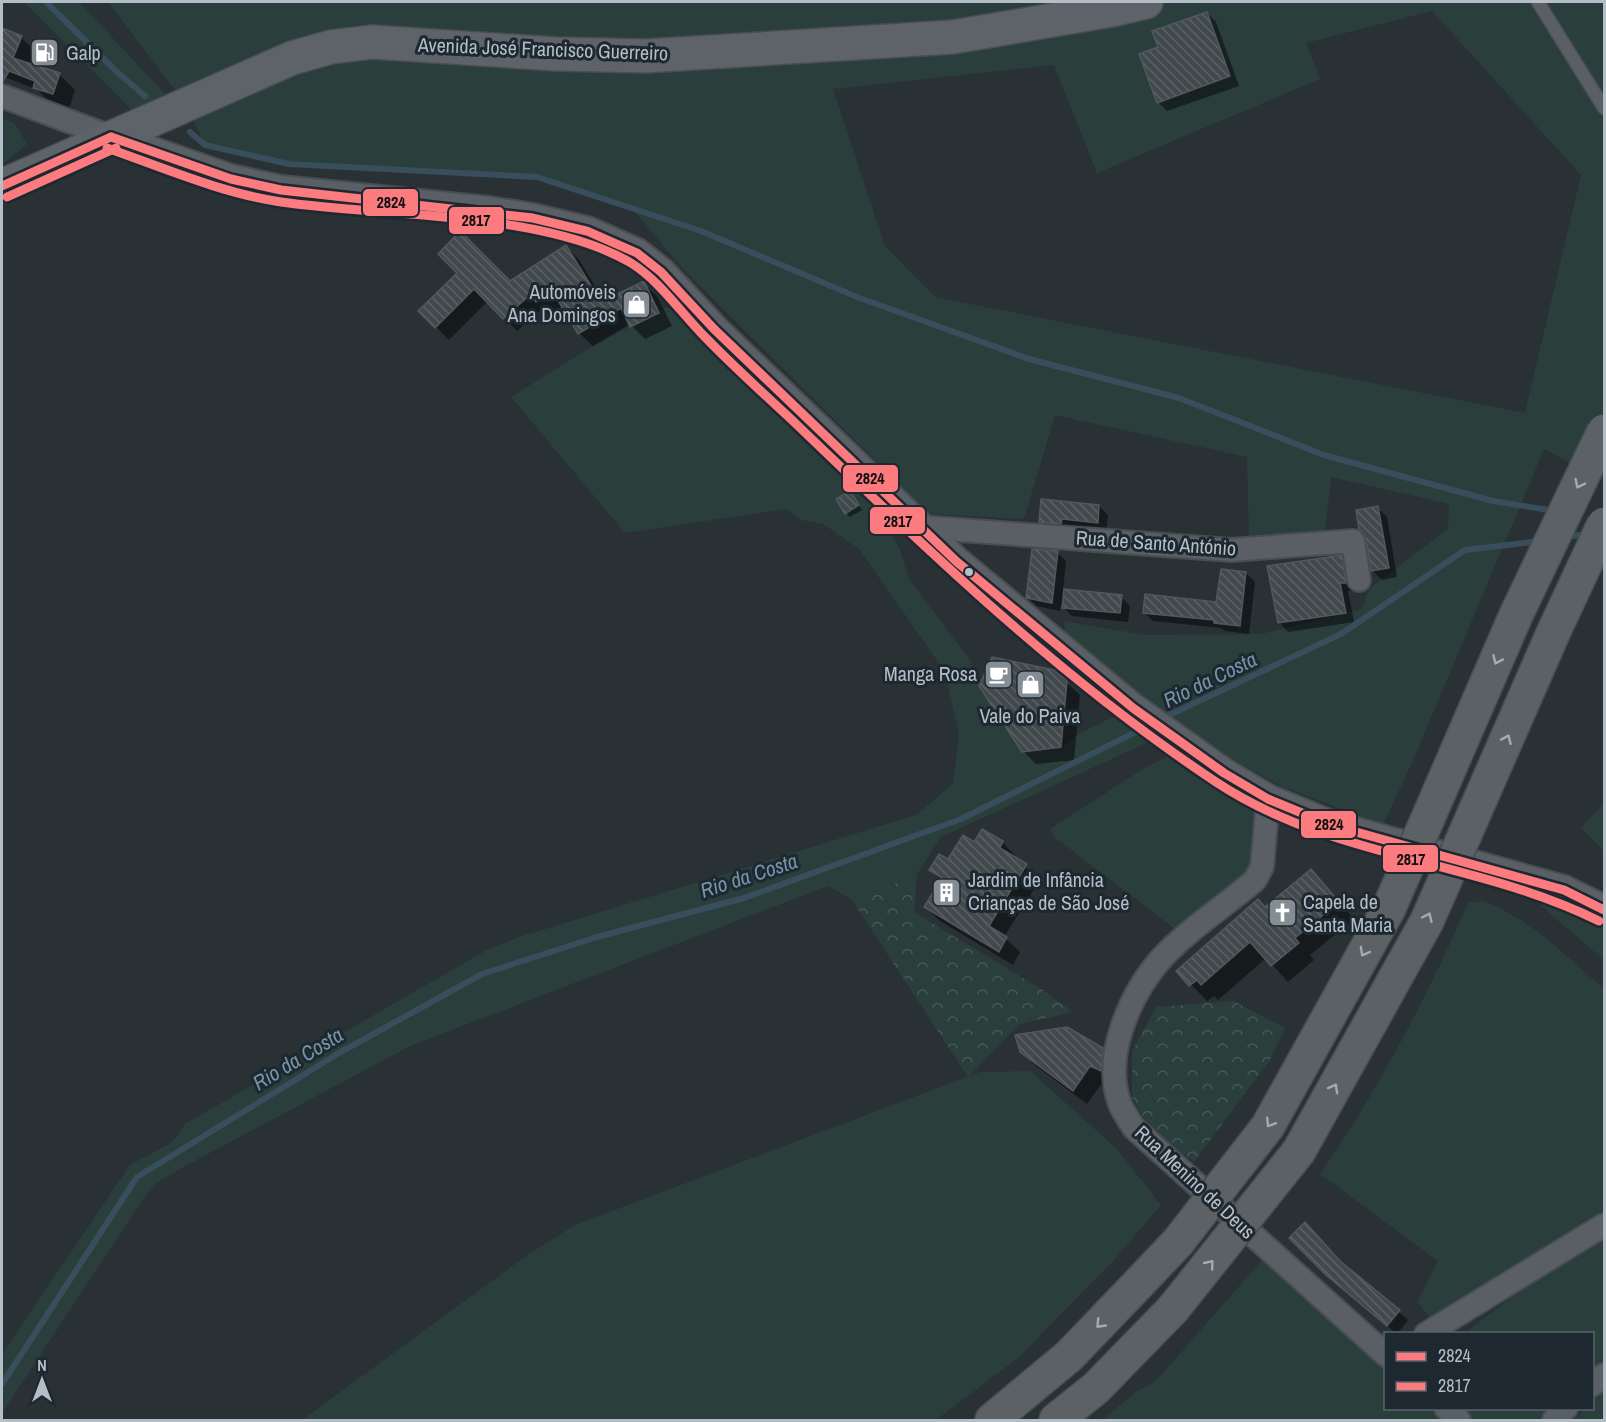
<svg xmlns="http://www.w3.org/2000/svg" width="1606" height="1422" viewBox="0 0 1606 1422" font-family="'Archivo Narrow',sans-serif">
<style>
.green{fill:#2a3e3c;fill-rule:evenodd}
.forest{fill:url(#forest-crowns)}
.shadow{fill:#0007}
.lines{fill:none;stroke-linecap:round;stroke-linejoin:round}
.stream{stroke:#384e5c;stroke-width:6}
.building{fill:url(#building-back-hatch);stroke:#51585d;stroke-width:1.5}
.service-casing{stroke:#474d50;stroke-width:15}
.minor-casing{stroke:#474d50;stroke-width:26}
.tertiary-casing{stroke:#474d50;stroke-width:32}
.secondary-casing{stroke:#474d50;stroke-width:36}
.trunk-casing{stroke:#464d51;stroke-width:36}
.service{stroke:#595f64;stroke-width:12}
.minor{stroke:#595f64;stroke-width:22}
.tertiary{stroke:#595f64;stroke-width:28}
.secondary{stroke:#5d6368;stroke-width:33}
.trunk{stroke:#5c6165;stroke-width:33}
.trunk-bridge-casing{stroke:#464d51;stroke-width:36;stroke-linecap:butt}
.trunk-bridge{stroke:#5c6165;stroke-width:33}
.bus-1-casing{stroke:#1d2830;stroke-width:14}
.bus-2-casing{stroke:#1d2830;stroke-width:14}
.bus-1{stroke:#fc7b7f;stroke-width:9}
.bus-2{stroke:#fc7b7f;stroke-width:9}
.oneway{stroke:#a2abb3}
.bus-dot{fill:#b3bec6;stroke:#1d2830;stroke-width:2}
.labels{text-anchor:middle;stroke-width:6;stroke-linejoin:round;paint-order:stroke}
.street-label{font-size:20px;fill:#b3bec6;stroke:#1d2830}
.poi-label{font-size:20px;fill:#b3bec6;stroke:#1d2830;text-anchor:start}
.water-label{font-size:21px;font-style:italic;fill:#7595a8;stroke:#1d2830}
.line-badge{stroke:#1d2830;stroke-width:2}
.pale-badge-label{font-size:16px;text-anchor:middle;font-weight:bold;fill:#111}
</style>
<defs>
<pattern id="forest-crowns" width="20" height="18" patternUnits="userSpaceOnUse" patternTransform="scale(1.5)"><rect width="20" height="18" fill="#2a3e3c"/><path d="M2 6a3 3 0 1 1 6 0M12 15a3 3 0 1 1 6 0" fill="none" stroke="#465857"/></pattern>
<pattern id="building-back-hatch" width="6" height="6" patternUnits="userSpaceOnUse" patternTransform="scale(1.5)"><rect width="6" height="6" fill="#42494d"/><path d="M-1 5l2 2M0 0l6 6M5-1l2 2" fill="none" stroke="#5b6165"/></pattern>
</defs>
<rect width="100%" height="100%" fill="#293135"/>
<g class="green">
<polygon points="24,2 79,2 165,94 132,110"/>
<path d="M108,2h1496v478l-60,-31 -132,314 -29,62 -100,-38 -95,-51 -122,-97 -2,-18 81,14 116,-1 101,-25 7,-20 79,-60 1,-25 -118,-27 -6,54 -76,11 -2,-85 -192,-42 -31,104 -95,-5 -247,-246 -50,-60 -95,-31 -248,-13 -84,-19 -20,-42zM1432,11l149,164 -56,238 -590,-116 -50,-51 -52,-157 221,-24 43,108 223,-94 -14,-36z"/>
<polygon points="2,118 14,123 27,144 2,165"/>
<polygon points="667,307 690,324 748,385 860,491 882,516 900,550 909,579 969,659 979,686 1022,752 1061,747 1082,732 1119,714 1153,740 941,837 917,874 852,900 828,886 410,1046 178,1170 157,1183 145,1196 2,1413 2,1354 130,1165 169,1144 178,1136 185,1124 485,951 519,937 916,815 953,784 959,735 945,672 859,549 823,524 801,520 786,509 625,533 511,397 588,349"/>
<polygon points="1169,756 1254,811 1256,845 1247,873 1184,929 1174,928 1053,836 1050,829 1143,769"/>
<polygon points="1604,803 1604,851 1581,828"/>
<polygon points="1544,898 1570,905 1604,926 1604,960 1541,906"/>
<path d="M1483,901c47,17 84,56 121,88v223l-19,16 -154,90 -14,-16 21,-41 -118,-87c59,-85 107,-177 148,-271z"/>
<polygon points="1030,1071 1116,1148 1161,1205 1115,1259 1018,1358 936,1420 302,1420 526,1256 575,1225 980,1072"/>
<polygon points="1604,1239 1604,1363 1593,1374 1592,1334 1464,1334 1514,1295"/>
<polygon points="1263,1259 1385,1368 1386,1408 1432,1409 1446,1420 1102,1420 1137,1391 1156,1381"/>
<polygon points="1604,1389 1604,1420 1574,1420 1584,1409 1592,1408 1593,1400"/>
<polygon points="1461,1409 1555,1409 1541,1420 1473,1420"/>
</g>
<g class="forest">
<polygon points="917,874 914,912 1041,989 1073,1012 1020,1024 968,1077 852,900"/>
<polygon points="1233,1001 1285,1028 1270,1060 1194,1162 1150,1129 1132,1097 1132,1051 1156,1007"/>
</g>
<g class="shadow">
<polygon points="1207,13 1216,22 1239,86 1167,111 1158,102 1160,48"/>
<polygon points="2,30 21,37 36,52 32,65 59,74 75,90 69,109 50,103 38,90 2,76"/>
<polygon points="566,246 579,260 605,302 643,283 657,296 672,326 645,339 630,324 593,346 579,333 563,306 550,314 543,308 517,331 488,301 449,340 420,311 459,273 510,283"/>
<polygon points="850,493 862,510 850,517 846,513"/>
<polygon points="1099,506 1108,515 1106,531 1050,531 1041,522"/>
<polygon points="1378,508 1387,517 1397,577 1382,580 1373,571"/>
<polygon points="1057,552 1066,561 1063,591 1121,597 1130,606 1128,622 1072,616 1061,605 1060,611 1037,606 1027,597"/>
<polygon points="1341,557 1350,566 1354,591 1348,591 1354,622 1288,632 1279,622"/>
<polygon points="1246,573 1255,582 1249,634 1225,631 1221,628 1153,621 1144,612 1218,603"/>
<polygon points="1066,682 1080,695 1074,760 1036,764 1023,751"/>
<polygon points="983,831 1002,842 1016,856 1015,859 1040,880 1004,937 1020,952 1013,965 940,921 926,907 941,881 931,870 975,844"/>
<polygon points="1311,871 1354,919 1310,955 1314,960 1288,982 1266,958 1218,1000 1214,996 1207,1001 1178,971 1265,908"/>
<polygon points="1102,1050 1116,1064 1087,1104 1036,1066 1021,1052"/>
<polygon points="1291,1238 1343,1264 1408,1320 1397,1334 1337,1284"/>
</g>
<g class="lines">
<g class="stream">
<polyline points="46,2 118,73 145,96"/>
<polyline points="190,132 205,145 289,164 537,177 701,231 857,297 1029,359 1179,398 1324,455 1493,501 1555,511"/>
<polyline points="1565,537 1587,534"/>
<polyline points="1163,718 1341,634 1465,550 1540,541"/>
<polyline points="2,1384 137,1177 339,1053 482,974 597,937 744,898 961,819 1146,727"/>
</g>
</g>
<g class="building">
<polygon points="1207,12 1230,76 1157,103 1139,54 1158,47 1152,31"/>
<polygon points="2,28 22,36 13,58 60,73 53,94 33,88 35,81 9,71 2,83"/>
<polygon points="460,231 510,281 566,245 601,302 644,281 659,313 630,327 621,308 578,334 553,292 536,302 531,294 503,319 474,289 435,328 418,311 457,273 438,254"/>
<polygon points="850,491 859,505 845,514 836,499"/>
<polygon points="1041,499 1099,505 1098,523 1062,519 1061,524 1039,522"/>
<polygon points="1378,506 1389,568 1371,571 1366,539 1359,529 1356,510"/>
<polygon points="1032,549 1058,551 1052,603 1026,598"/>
<polygon points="1342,555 1346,583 1340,583 1346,613 1278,623 1267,566"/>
<polygon points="1221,569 1246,572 1240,626 1214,623 1214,620 1143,613 1145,594 1216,602"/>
<polygon points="1064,589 1122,595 1120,613 1062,608"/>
<polygon points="992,657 1054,670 1067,681 1061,747 1022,752 979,686"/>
<polygon points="982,829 1003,841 1000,848 1027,864 989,926 1007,937 999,952 924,907 942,878 929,870 939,854 948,859 963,835 974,842"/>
<polygon points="1311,869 1339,902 1295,938 1299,943 1271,966 1250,942 1201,985 1197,980 1189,986 1176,971 1258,899 1265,907"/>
<polygon points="1067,1027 1103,1048 1101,1071 1090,1066 1073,1091 1020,1052 1015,1035"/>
<polygon points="1305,1222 1340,1261 1400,1310 1387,1326 1326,1275 1289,1238"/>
</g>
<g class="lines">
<defs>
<polyline id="service" points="1538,2 1604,108"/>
<g id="minor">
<polyline points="2,96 111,137"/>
<polyline points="920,527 1231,550 1353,541 1359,580"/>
<path d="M1268,799l-6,68 -7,13c-30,26 -68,50 -95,80 -30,35 -58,97 -40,144 3,8 9,16 14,24l252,227"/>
<polyline points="1426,1334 1604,1225"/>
<polyline points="1592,1385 1604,1375"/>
<polyline points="1446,1408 1459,1420"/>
<polyline points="1554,1420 1566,1408"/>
</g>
<polyline id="tertiary" points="111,137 231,179 281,190 489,211 533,218 587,231 637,253 661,272 714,329 957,562 1133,708 1224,773 1268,799 1331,825 1564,890 1604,910"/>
<polyline id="secondary" points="2,186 292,58 331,47 372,42 556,54 646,56 953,37 1112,10 1146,2"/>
<g id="trunk">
<polyline points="992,1420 1069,1356 1141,1281"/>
<polyline points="1056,1420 1096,1388 1173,1309"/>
</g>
</defs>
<use href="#service" class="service-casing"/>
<use href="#minor" class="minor-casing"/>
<use href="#tertiary" class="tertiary-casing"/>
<use href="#secondary" class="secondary-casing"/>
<use href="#trunk" class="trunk-casing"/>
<use href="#service" class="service"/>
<use href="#minor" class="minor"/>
<use href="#tertiary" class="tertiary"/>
<use href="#secondary" class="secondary"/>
<use href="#trunk" class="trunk"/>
<defs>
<g id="trunk-bridge">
<polyline points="1141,1281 1178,1242 1268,1126 1389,908 1516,615 1604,431"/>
<polyline points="1173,1309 1299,1151 1427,921 1554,631 1604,524"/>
</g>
</defs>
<use href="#trunk-bridge" class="trunk-bridge-casing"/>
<use href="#trunk-bridge" class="trunk-bridge"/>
<defs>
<g id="bus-1">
<polyline points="111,137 231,179 281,190 533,218 587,231 637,253 661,272 714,329 957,562 1133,708 1224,773 1268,799 1331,825 1564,890 1604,910"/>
<polyline points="2,186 111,137"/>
</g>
<g id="bus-2">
<path d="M107,148c57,20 114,45 174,54 102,15 262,9 350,61 29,18 50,50 74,74 28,29 58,56 88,84 133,128 268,258 423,361 116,77 261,78 383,139"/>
<polyline points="7,197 116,148"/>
</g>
</defs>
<use href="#bus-1" class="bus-1-casing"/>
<use href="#bus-2" class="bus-2-casing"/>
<use href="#bus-1" class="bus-1"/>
<use href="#bus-2" class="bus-2"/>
</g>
<defs><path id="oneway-chevron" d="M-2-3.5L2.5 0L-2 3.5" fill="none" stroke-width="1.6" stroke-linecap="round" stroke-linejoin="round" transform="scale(1.5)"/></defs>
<g class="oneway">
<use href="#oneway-chevron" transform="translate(1579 484) rotate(116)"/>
<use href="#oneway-chevron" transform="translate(1497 660) rotate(114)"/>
<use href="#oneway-chevron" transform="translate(1507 739) rotate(-66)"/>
<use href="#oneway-chevron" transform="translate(1428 917) rotate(-65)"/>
<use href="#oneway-chevron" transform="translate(1364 952) rotate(119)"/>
<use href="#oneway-chevron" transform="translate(1334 1088) rotate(-61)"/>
<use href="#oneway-chevron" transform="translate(1270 1123) rotate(122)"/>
<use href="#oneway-chevron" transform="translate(1210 1264) rotate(-51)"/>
<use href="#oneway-chevron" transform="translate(1100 1324) rotate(134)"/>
</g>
<defs>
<symbol id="fuel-square" viewBox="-11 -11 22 22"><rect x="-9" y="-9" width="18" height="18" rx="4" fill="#838d93" stroke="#1d2830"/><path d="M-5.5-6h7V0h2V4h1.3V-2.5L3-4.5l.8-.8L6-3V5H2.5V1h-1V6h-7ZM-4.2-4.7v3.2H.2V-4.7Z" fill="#fff"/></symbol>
<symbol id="shop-square" viewBox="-11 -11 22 22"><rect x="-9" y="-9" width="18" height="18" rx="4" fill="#838d93" stroke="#1d2830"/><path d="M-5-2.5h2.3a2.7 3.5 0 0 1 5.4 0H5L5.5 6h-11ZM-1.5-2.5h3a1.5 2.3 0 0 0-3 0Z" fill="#fff"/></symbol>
<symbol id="cafe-square" viewBox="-11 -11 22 22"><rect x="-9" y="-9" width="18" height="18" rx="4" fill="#838d93" stroke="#1d2830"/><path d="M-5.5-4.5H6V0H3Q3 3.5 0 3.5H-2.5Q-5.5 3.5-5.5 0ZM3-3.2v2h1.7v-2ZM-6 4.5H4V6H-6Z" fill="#fff"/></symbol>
<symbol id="building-square" viewBox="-11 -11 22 22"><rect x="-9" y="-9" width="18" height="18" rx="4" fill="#838d93" stroke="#1d2830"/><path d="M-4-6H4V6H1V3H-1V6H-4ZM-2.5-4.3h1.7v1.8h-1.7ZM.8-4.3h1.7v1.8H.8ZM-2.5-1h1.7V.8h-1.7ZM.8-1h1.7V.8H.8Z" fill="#fff"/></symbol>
<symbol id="church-square" viewBox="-11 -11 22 22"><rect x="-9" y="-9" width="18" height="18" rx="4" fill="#838d93" stroke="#1d2830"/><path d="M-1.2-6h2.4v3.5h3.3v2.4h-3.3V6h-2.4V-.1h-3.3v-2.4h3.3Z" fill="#fff"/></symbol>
</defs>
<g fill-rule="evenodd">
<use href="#fuel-square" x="28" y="36" width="33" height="33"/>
<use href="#shop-square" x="620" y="288" width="33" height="33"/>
<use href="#cafe-square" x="982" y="658" width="33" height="33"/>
<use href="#shop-square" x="1014" y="668" width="33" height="33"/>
<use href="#building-square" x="930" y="876" width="33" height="33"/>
<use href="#church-square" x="1266" y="896" width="33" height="33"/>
</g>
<circle class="bus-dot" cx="969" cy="572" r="5"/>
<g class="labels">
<g class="street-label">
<text transform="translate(543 49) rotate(2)" y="7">Avenida José Francisco Guerreiro</text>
<text transform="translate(1156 543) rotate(4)" y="7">Rua de Santo António</text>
<text transform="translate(1195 1182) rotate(43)" y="7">Rua Menino de Deus</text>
</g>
<g class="poi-label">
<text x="66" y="60">Galp</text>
<text x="616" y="299" text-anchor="end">Automóveis<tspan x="616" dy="23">Ana Domingos</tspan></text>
<text x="977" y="681" text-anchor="end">Manga Rosa</text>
<text x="1030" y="723" text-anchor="middle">Vale do Paiva</text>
<text x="968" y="887">Jardim de Infância<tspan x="968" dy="23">Crianças de São José</tspan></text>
<text x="1303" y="909">Capela de<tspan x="1303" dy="23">Santa Maria</tspan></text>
</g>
<g class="water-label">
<text transform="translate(1210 680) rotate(-26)" y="7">Rio da Costa</text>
<text transform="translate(749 876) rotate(-18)" y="7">Rio da Costa</text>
<text transform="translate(298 1059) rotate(-31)" y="7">Rio da Costa</text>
</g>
</g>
<g class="line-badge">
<rect x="362" y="188" width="57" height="29" rx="6" fill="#fc7b7f"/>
<rect x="448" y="206" width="57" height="29" rx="6" fill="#fc7b7f"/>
<rect x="842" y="464" width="57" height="29" rx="6" fill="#fc7b7f"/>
<rect x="869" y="506" width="57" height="29" rx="6" fill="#fc7b7f"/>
<rect x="1300" y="810" width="57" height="29" rx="6" fill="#fc7b7f"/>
<rect x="1382" y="844" width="57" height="29" rx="6" fill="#fc7b7f"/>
</g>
<g class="pale-badge-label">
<text x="391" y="208">2824</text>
<text x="476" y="226">2817</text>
<text x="870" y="484">2824</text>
<text x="898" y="527">2817</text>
<text x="1329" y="830">2824</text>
<text x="1411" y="865">2817</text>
</g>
<rect width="1606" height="1422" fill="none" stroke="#b3bec6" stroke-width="6"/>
<rect x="1384" y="1332" width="210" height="78" fill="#1d2830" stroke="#59646c" stroke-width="1.5"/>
<rect x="1396" y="1352" width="30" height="9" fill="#fc7b7f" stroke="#59646c" stroke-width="1.5"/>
<text x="1438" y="1362" font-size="18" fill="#b3bec6">2824</text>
<rect x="1396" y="1382" width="30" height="9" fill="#fc7b7f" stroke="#59646c" stroke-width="1.5"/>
<text x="1438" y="1392" font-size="18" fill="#b3bec6">2817</text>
<g transform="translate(42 1380)" stroke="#1d2830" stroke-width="4.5" paint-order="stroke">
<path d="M0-4.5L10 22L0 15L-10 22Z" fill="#b3bec6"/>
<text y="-9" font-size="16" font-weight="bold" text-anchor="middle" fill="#b3bec6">N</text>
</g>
</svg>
